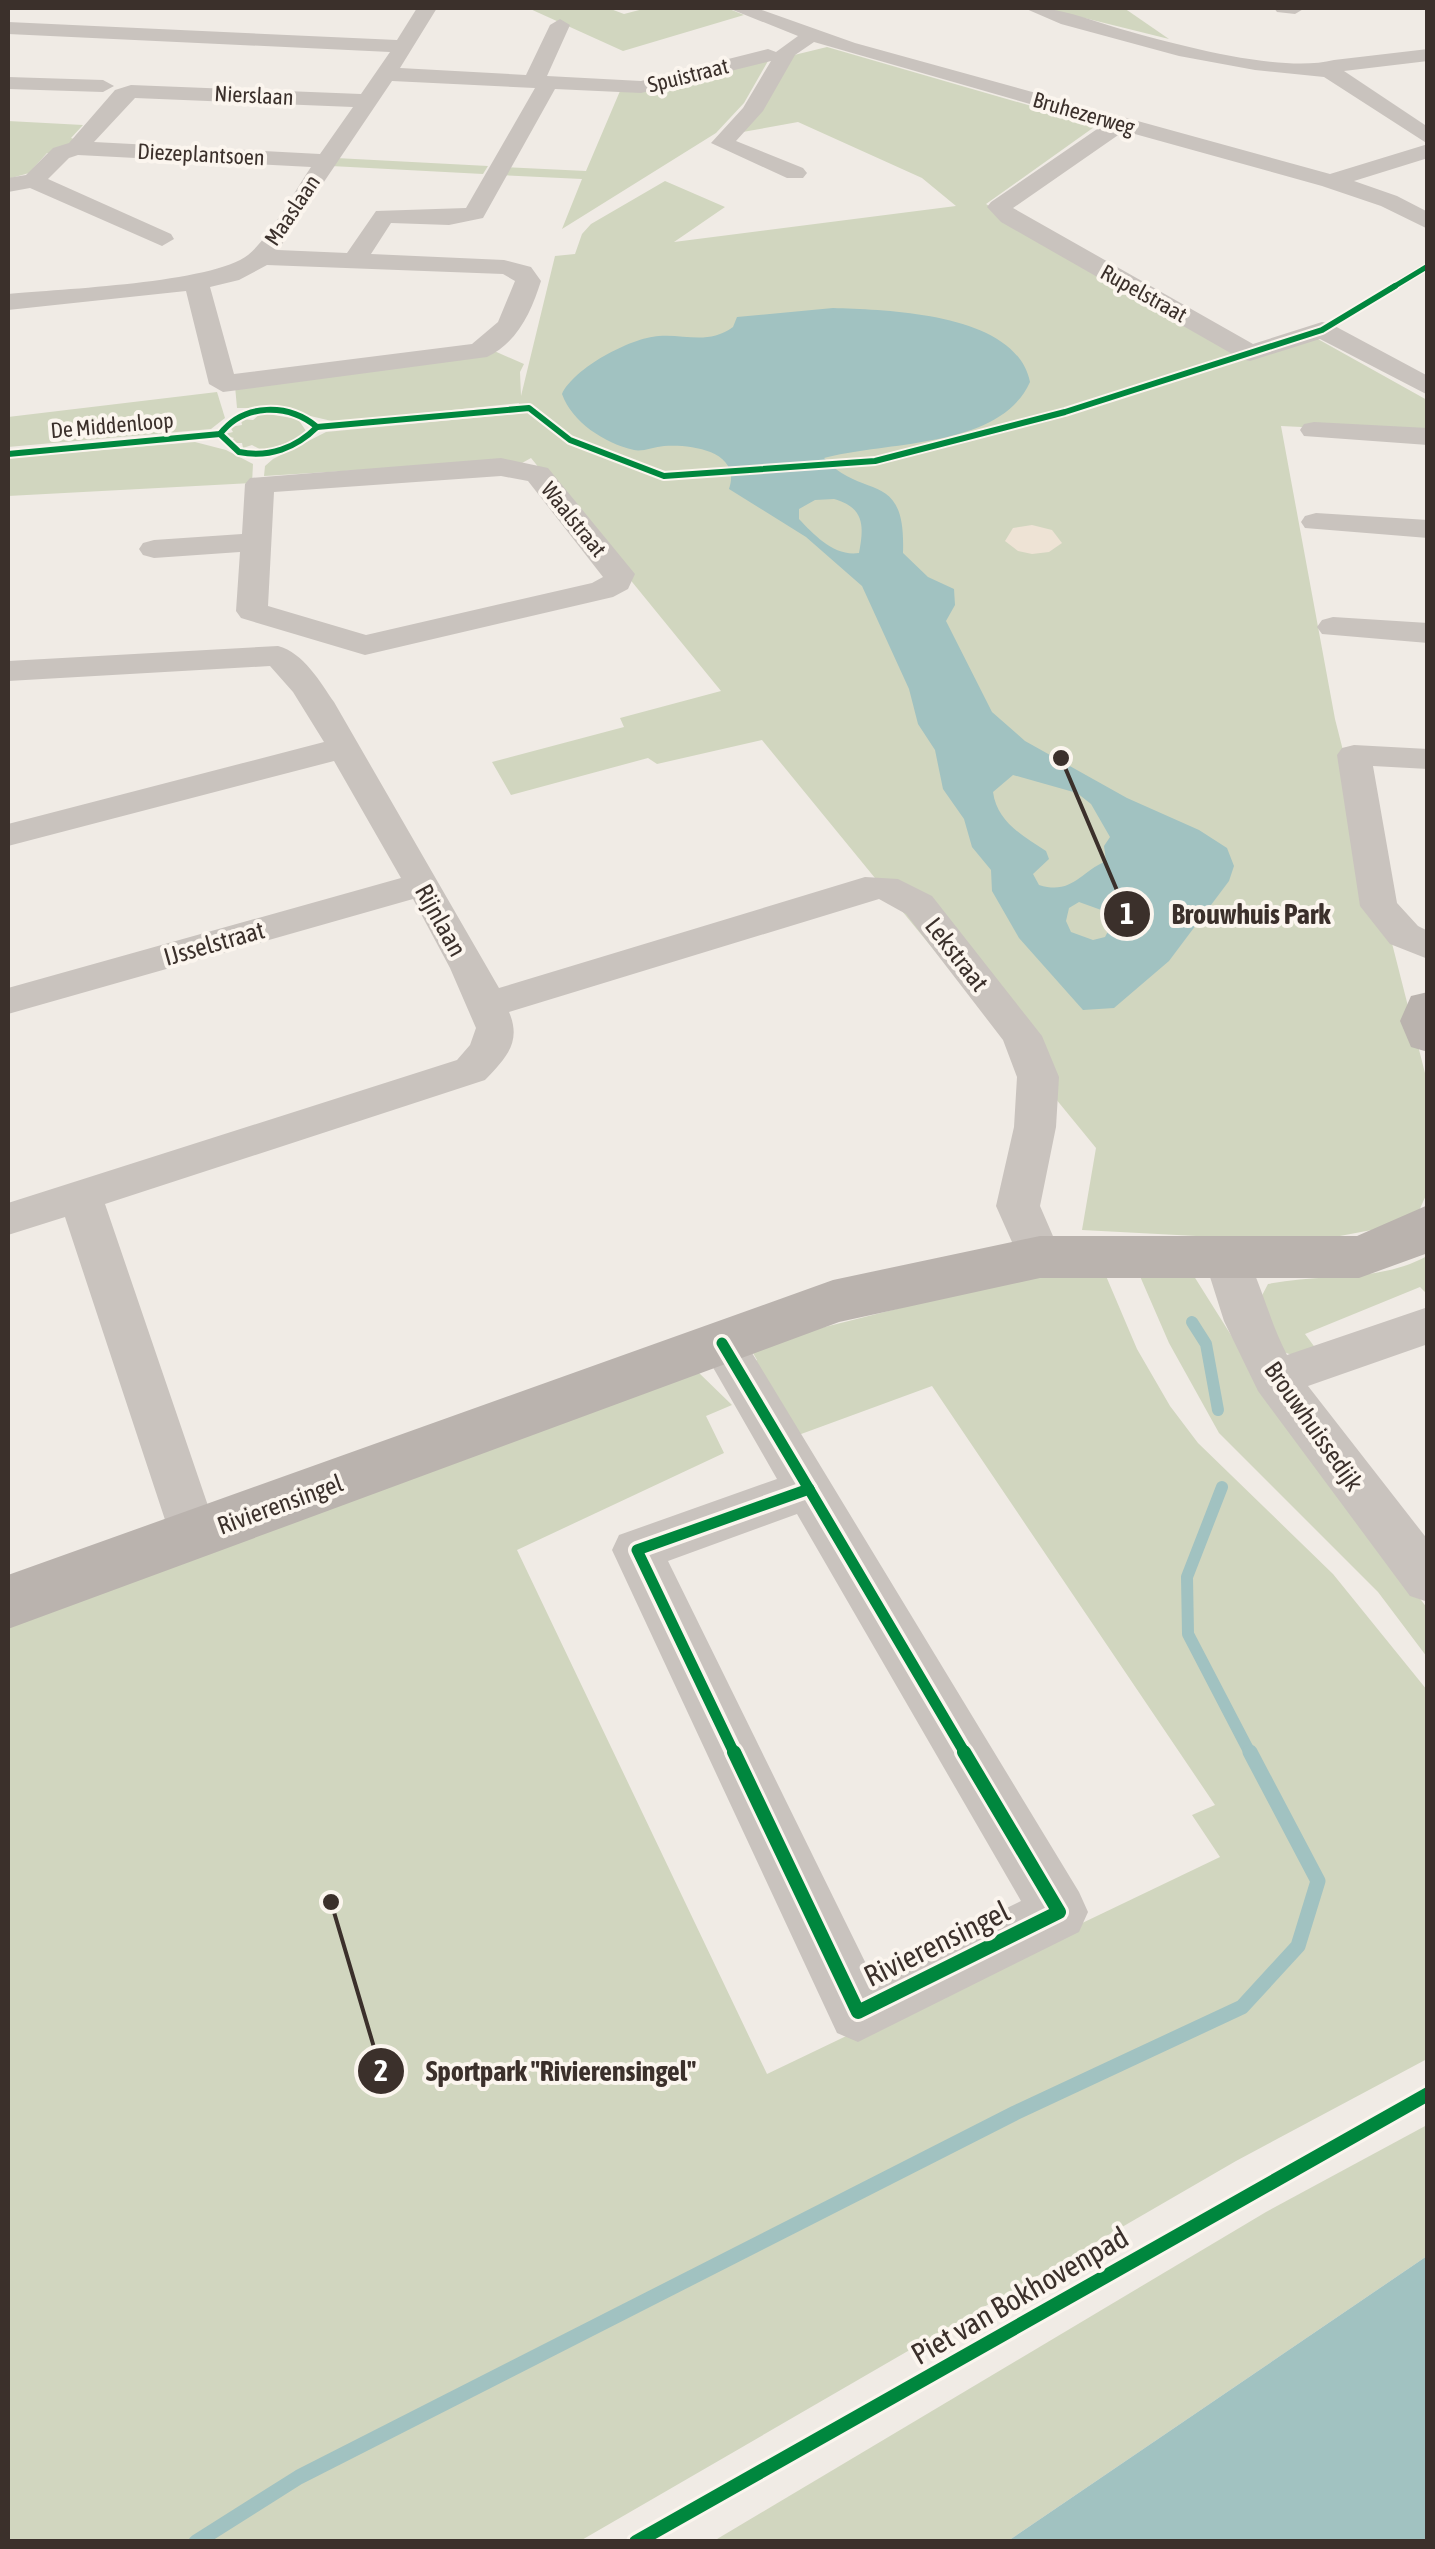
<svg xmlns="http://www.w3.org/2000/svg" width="1435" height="2549" viewBox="0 0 1435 2549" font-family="'Asap Condensed',sans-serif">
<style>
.green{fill:#d1d6bf}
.plaza{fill:#eee3d5}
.water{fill:#a1c2c1;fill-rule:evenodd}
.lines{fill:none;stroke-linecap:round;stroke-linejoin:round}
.stream-far1{stroke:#a1c2c1;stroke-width:12}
.stream{stroke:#a1c2c1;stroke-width:15}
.street{fill:#c9c3be;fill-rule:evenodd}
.secondary{fill:#bab3ae;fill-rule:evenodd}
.cycleway-far3-casing{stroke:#fbf5ee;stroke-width:8}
.cycleway-far2-casing{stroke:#fbf5ee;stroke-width:10}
.cycleway-far1-casing{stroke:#fbf5ee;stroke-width:18}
.cycleway-casing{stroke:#fbf5ee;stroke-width:20}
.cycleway-far3{stroke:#00873e;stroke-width:5}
.cycleway-far2{stroke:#00873e;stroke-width:6}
.cycleway-far1{stroke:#00873e;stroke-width:11}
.cycleway{stroke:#00873e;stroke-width:14}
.labels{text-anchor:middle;stroke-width:8;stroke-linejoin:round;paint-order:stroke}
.far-street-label{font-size:22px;fill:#3b302b;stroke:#fbf5ee}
.street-label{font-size:25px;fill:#3b302b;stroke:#fbf5ee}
.near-street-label{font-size:30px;fill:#3b302b;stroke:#fbf5ee}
.leader{fill:none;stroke:#3b302b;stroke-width:4}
.callout-dot{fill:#3b302b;stroke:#fbf5ee;stroke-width:4}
.mark-label{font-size:30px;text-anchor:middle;font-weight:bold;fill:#fff}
.callout-label{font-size:28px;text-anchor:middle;font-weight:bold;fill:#3b302b;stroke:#fbf5ee;stroke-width:8;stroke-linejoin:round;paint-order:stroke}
</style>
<rect width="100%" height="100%" fill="#f0ebe5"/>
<g class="green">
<polygon points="528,8 608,8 624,14 647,8 727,8 744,15 623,51"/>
<polygon points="1044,8 1124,8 1169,39"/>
<polygon points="827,47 1097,125 986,204 1242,359 1316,338 1427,400 1427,433 1281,426 1335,719 1427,1081 1427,1193 1414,1222 1308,1242 1082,1230 1096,1148 762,740 657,764 648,758 511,795 492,762 624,727 620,718 721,691 531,458 522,463 505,461 264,476 265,466 273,459 326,432 516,414 519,403 336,422 276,408 237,408 235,386 492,350 524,364 520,372 521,396 555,256 575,254 582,234 591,224 665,181 725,207 674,242 956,206 922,178 798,122 737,133 790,56"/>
<polygon points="772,54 744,103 716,133 562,229 582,179 499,175 504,167 586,171 620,91"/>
<polygon points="8,121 83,125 71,138 77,140 55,154 47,153 29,173 8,179"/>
<polygon points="336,158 488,166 483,174 331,166"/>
<polygon points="217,392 225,418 211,429 8,447 8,417"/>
<polygon points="261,413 298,419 306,431 299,439 263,451 252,445 243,448 242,443 229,443 234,438 222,435 233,432 230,427 242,425 241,419 253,420"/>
<polygon points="195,442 226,450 253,464 252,483 8,496 8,458"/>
<path d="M1427,1256v38l-7,-7 -115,47 14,19 -27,2 -14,-5 -21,-45 11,-21c53,-11 110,-1 159,-28z"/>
<polygon points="1192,1273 1258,1378 1427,1608 1427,1657 1378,1592 1219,1433 1169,1343 1139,1274"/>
<polygon points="1036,1274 1106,1276 1137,1349 1170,1406 1198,1443 1333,1574 1427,1690 1427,2059 1236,2161 580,2541 8,2541 8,1624 697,1371 732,1405 706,1416 724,1453 517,1550 767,2074 1220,1857 1192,1815 1215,1805 932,1386 793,1437 747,1367 757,1360 749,1346"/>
<polygon points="1427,2125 1427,2256 1008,2541 712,2542 1266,2212"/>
</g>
<polygon class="plaza" points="1032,525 1052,530 1062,543 1049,552 1032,554 1018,551 1005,541 1013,528"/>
<g class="water">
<path d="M833,308c57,2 183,5 197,74 -30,67 -145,59 -206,76 40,44 82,10 79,95l25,24 26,12 1,16 -9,16 46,91 33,29 102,57 72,32 28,18 7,18 -5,15 -60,80 -55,47 -31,2 -64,-72 -27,-47 -1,-21 -19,-23 -8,-28 -21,-30 -8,-39 -17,-26 -9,-35 -47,-103 -56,-49 -77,-48c13,-38 -38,-45 -65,-43 -10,1 -22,6 -30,4 -30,-7 -62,-28 -72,-56 12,-26 68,-56 97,-58 27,-2 49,9 74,-9l4,-10zM834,499c31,9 30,27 25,54 -24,4 -45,-18 -60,-34v-10l16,-9zM1013,775l64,18 14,11 19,33 -6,9 2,15c-27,12 -34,34 -67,24l-6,-11 16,-15 -3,-8c-23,-15 -49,-29 -53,-59zM1079,902l25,9 9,11 -8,15 -12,3 -22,-8 -5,-11 3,-13z"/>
<polygon points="1427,2256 1427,2541 1008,2541"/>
</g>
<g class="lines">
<g class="stream-far1">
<polyline points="1192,1322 1206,1344 1218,1410"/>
<polyline points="1222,1487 1187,1577 1188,1634 1251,1755"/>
</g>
<polyline class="stream" points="196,2542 299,2477 1015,2113 1242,2007 1298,1946 1318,1881 1250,1752"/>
<g class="street">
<path d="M417,8h20l-37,60 126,7 24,-50 10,-6 10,6 -23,51 94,5 127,-32 8,3 22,-16 -70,-28h28l99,35 475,131 98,-30v14l-74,23 43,15 31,16v17l-47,-23 -59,-20 -198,-55 -111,77 240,136 69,-22 9,2 97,52v19l-108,-56 -70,22 -9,-2 -240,-137 -14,-15 4,-5 112,-77 -289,-83 -19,13 -32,56 -27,30 67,27 4,5 -4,5h-16l-76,-35 32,-35 28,-47 -130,32 -86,-4 -72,129 -34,7 -58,-2 -20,31 133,6 27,7 10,14c-10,31 -23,61 -54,76l-264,35 -14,-8 -23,-93 -178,19v-16c52,-5 205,-11 240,-39 23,-19 46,-63 63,-88l-233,-12 -9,3 -21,21 123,55 3,5 -12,7 -132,-58 -22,4v-14l18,-3 27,-27 16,-5 46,-53 16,-5 230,9 29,-42 -382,-18v-12l389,18zM392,81l143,7 -69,120 -90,3 -29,42 -69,-3zM135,98l218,9 -33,47 -226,-12zM267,265l236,9 12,7 -17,41 -26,22 -238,30 -24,-87 29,-7z"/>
<path d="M1024,8c32,-2 60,10 90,19 56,16 166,47 220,33l94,-11v12l-84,10 84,56v17l-104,-67 -69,-7 -76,-14 -118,-32z"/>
<polygon points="1274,8 1305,8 1295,14 1277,12"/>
<polygon points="8,77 103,80 114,86 103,92 8,89"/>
<polygon points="1314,422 1428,428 1428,445 1304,436 1300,430 1304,424"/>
<path d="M501,458l47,10 87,106 -7,15 -15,8 -248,58 -124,-37 -5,-7 4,-59 -86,6 -11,-3 -4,-6 4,-6 11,-3 88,-6 3,-50 5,-6zM501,476l27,5 75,96 -11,6 -226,52 -98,-29 6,-114z"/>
<polygon points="1316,513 1428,520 1428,538 1305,528 1301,522 1305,516"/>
<polygon points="1333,617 1428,623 1428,643 1322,634 1317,627 1322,620"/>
<path d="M278,646c26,7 42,36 56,56l165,286 366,-111 33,2 34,17 110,140 17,41 -3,50 -16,79 22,51 -6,12 -16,5 -16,-5 -28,-63 18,-79 3,-50 -14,-37 -97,-126 -27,-15 -370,113c13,30 -3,46 -24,68l-380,124 113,331 -7,15 -18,6 -18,-6 -110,-333 -57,18v-32l449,-143 13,-15 6,-17 -26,-60 -37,-69 -405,115v-26l393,-110 -67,-117 -326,85v-22l316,-82 -31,-50 -23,-26 -262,15v-20z"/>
<polygon points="1354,745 1428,749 1428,769 1373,766 1397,903 1418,926 1428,931 1428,959 1390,944 1360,906 1337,755 1342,748"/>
<path d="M1226,1241l16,5c18,34 27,74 45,109l141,-48v37l-120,42 120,154v62l-18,-6 -152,-205 -34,-70 -20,-63 6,-12z"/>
<path d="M722,1325l16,5 341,562 9,20 -9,20 -221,110 -21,-9 -225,-483 7,-15 158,-56 -78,-136 7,-13zM797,1514l224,387 -150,73 -203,-413z"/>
</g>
<g class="secondary">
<polygon points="1428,992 1428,1052 1411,1047 1400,1021 1411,996"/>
<polygon points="1428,1205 1428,1253 1359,1278 1040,1278 839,1322 8,1629 8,1575 833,1280 1040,1236 1357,1236"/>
</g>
<defs>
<polyline id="cycleway-far3" points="1390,289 1428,266"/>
<g id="cycleway-far2">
<path d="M220,434l19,18c30,6 57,-4 78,-25l212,-19 41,32 94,36 211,-15 190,-49 257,-82 73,-44"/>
<path d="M8,454l212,-20c24,-31 68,-31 97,-7"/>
</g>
<g id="cycleway-far1">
<polyline points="722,1343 809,1489"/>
<polyline points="809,1489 966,1755"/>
<polyline points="735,1755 637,1550 809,1489"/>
</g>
<g id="cycleway">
<polyline points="734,1752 858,2012 1059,1912 964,1752"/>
<polyline points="636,2542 1428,2094"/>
</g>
</defs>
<use href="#cycleway-far3" class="cycleway-far3-casing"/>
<use href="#cycleway-far2" class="cycleway-far2-casing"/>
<use href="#cycleway-far1" class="cycleway-far1-casing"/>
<use href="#cycleway" class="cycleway-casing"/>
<use href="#cycleway-far3" class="cycleway-far3"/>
<use href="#cycleway-far2" class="cycleway-far2"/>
<use href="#cycleway-far1" class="cycleway-far1"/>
<use href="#cycleway" class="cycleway"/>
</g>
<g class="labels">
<g class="far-street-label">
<text transform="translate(688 75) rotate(-14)" y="8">Spuistraat</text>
<text transform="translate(254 95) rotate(3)" y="8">Nierslaan</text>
<text transform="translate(1084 113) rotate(16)" y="8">Bruhezerweg</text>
<text transform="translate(201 154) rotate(3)" y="8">Diezeplantsoen</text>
<text transform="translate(292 210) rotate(-56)" y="8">Maaslaan</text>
<text transform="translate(1144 293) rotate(29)" y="8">Rupelstraat</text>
<text transform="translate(112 425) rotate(-5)" y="8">De Middenloop</text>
<text transform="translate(574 519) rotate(51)" y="8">Waalstraat</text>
</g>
<g class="street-label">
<text transform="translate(441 920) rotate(61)" y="9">Rijnlaan</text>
<text transform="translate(214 943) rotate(-16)" y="9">IJsselstraat</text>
<text transform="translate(957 954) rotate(52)" y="9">Lekstraat</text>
<text transform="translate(1314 1426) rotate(55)" y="9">Brouwhuissedijk</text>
<text transform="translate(280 1504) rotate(-20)" y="9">Rivierensingel</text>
</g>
<g class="near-street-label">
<text transform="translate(937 1944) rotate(-26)" y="10">Rivierensingel</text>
<text transform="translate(1020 2296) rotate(-30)" y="10">Piet van Bokhovenpad</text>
</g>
</g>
<path class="leader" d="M1061 758L1127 914M331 1902L381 2071"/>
<g class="callout-dot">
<circle cx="1061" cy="758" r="10"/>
<circle cx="331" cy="1902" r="10"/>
<circle cx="1127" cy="914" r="25"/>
<circle cx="381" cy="2071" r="25"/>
</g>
<g class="mark-label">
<text x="1127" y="924">1</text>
<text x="381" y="2081">2</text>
</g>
<g class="callout-label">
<text x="1251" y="924">Brouwhuis Park</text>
<text x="561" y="2081">Sportpark "Rivierensingel"</text>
</g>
<rect width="1435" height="2549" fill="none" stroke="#3b302b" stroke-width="20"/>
</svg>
